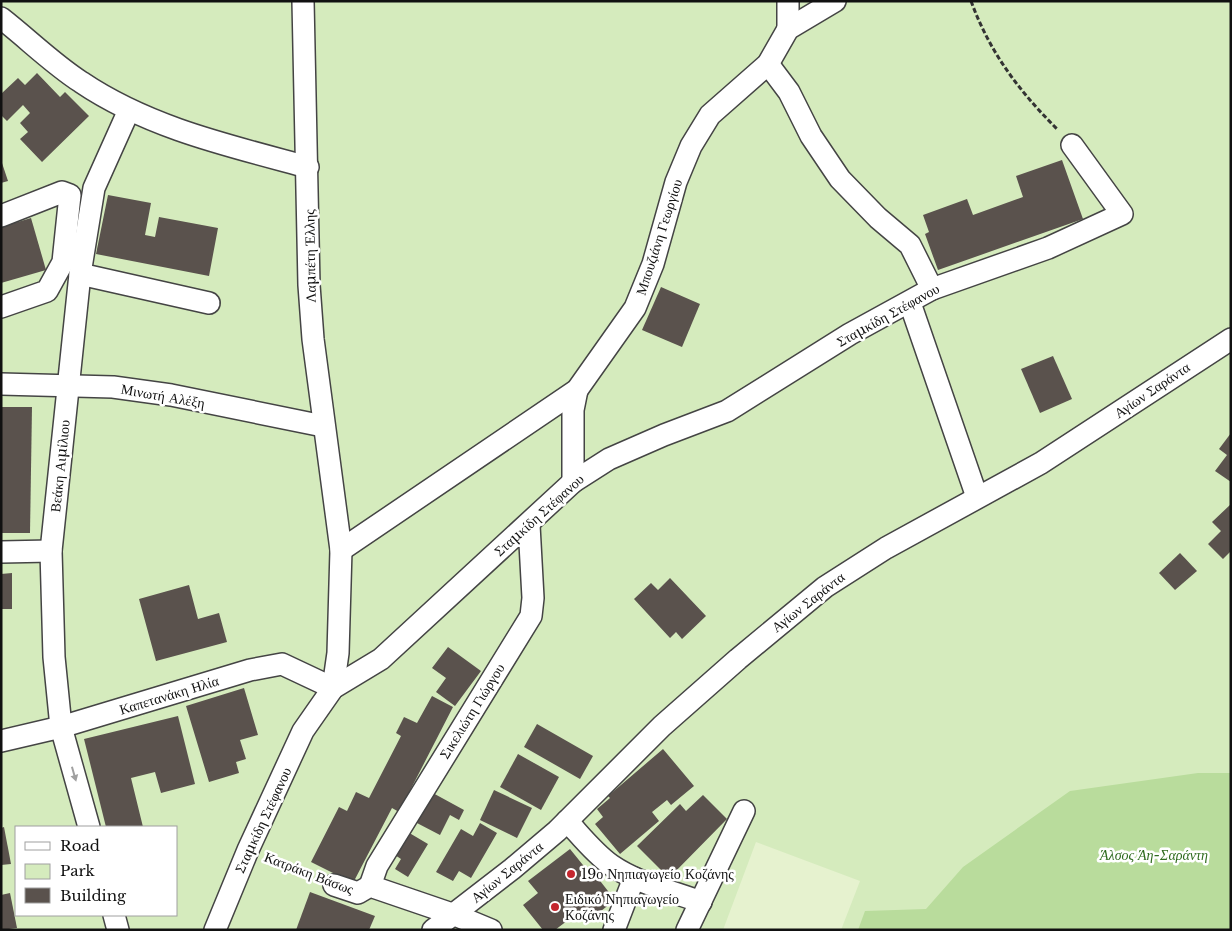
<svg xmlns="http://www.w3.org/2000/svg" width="1232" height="931" viewBox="0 0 1232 931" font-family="'Libre Baskerville',serif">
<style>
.green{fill:#d5ebbd;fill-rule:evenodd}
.forest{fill:#b9dc9c}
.pitch{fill:#e6f2cf}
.building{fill:#5a524d}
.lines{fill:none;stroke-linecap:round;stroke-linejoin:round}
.minor-casing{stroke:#444;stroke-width:24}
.path{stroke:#333;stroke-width:3;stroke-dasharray:5 2.5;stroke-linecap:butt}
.minor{stroke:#fff;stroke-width:21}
.oneway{fill:#a0a0a0}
.poi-dot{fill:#c4262e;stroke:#fff;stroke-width:2}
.labels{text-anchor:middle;stroke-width:5;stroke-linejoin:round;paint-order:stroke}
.street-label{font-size:14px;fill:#111;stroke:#fff}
.park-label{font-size:14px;font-style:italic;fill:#2f6b1f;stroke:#fff}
.poi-label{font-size:14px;fill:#111;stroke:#fff;text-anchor:start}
</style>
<rect width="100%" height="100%" fill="#fffdf5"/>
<path class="green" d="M1,1h1230v929h-1230zM16,827h160v88h-160z"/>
<polygon class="forest" points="1198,773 1231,773 1231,930 858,930 865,911 926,909 963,867 1070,791"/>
<polygon class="pitch" points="756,842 860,881 841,930 723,930"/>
<g class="building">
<polygon points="37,73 60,97 65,92 89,116 42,162 20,139 28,132 20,123 30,113 23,105 7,121 1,115 1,94 18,78 25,85"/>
<polygon points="1,160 8,181 1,183"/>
<polygon points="1062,160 1083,219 938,270 925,234 929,232 923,215 967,199 973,215 1023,197 1016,176"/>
<polygon points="108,195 151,203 145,235 155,237 159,217 218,228 209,276 96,254"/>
<polygon points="31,218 46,270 1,283 1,227"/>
<polygon points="661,287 700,304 682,347 642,330"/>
<polygon points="1053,356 1072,399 1040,413 1021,369"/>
<polygon points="1,407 32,407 30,533 1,533"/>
<polygon points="1231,433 1231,482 1215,471 1227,455 1219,449"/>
<polygon points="1231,504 1231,551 1223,559 1208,544 1221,531 1212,522"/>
<polygon points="1180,553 1197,571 1175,590 1159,573"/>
<polygon points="12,573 12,609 1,609 1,574"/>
<polygon points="670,578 706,616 682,639 676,632 670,638 634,599 651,583 658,590"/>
<polygon points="189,585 198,619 219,613 227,642 156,661 139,599"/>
<polygon points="448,647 481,671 455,706 436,692 446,678 432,668"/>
<polygon points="244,688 258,735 240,740 246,759 236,762 239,773 209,782 186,706"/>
<polygon points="432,696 453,707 399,812 392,808 353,883 311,862 339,807 347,811 356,792 369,798 401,736 396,733 404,717 417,723"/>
<polygon points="178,716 195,784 161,793 155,772 131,778 143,827 106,827 84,739"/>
<polygon points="537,724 593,756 580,779 524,747"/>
<polygon points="663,749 694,786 671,805 667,800 652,812 659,821 620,854 595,824 603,817 597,809 610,798 608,796"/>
<polygon points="518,754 559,777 541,810 500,787"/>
<polygon points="494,790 532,808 517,838 480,820"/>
<polygon points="431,792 464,810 459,820 450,815 440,835 415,822"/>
<polygon points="703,795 727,819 669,878 637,846 680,804 686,811"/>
<polygon points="480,823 497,833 471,878 459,871 453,881 436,872 461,829 473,836"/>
<polygon points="4,827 11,864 1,865 1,828"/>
<polygon points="406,831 428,844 408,877 395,869 401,859 392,853"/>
<polygon points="570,849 587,870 590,868 615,900 592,918 584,908 555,930 543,930 523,905 538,893 528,881"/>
<polygon points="310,892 375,916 369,930 296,930"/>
<polygon points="10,893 17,928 1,930 1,895"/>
</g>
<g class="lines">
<defs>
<g id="minor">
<polyline points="303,1 309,285 313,339 341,550 338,653 333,688"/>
<polyline points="788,1 788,29"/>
<path d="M1,18c27,21 52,46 80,64 68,46 149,64 227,85"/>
<polyline points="768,64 789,92 811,136 840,179 878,218 910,245 932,289"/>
<polyline points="1,216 62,192 70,195 63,262 47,291 1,307"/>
<polyline points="80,274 209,303"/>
<polyline points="910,303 977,497"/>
<polyline points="1,384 113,387 171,395 323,426"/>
<polyline points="573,482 573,410 577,390"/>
<polyline points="341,550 577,390 635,308 653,264 676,182 691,146 710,115 768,64 788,29 835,1"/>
<polyline points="1,552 51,551"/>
<polyline points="1,741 61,727 250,670 282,664 333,688"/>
<path d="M567,821c14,15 27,32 44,44 26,18 60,26 90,37"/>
<polyline points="89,827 61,727 54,657 51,551 80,274 94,188 129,110"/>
<polyline points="334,885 358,893 370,886 455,915 491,930"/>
<polyline points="370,886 377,866 531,616 533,598 529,525"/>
<polyline points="114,915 118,930"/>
<polyline points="215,930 248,850 303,731 333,688 381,659 573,482 609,459 664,435 727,411 850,334 932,289 1048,248 1122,214 1072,145"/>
<polyline points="433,930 512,869 557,831 662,726 738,659 825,587 886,548 1041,463 1231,339"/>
<polyline points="614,930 634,878"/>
<polyline points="687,930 744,811"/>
</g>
</defs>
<use href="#minor" class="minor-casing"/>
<g class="path">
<path d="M971,1c19,52 48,90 87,129"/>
<polyline points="267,857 317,878"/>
</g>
<use href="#minor" class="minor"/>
</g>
<defs><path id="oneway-solid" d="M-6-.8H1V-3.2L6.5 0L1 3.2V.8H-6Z" transform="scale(1.25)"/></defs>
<use class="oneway" href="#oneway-solid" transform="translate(74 774) rotate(74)"/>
<g class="poi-dot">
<circle cx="571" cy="874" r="5"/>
<circle cx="555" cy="907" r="5"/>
</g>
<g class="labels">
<g class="street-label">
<text transform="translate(659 237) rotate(-72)" y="5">Μπουζιάνη Γεωργίου</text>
<text transform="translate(310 256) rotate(-91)" y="5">Λαμπέτη Έλλης</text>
<text transform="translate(888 315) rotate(-29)" y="5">Σταμκίδη Στέφανου</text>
<text transform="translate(1152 390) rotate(-34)" y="5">Αγίων Σαράντα</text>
<text transform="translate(163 396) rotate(10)" y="5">Μινωτή Αλέξη</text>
<text transform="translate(60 466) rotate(-84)" y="5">Βεάκη Αιμίλιου</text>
<text transform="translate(539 515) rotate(-42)" y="5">Σταμκίδη Στέφανου</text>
<text transform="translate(808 602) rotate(-38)" y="5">Αγίων Σαράντα</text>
<text transform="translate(169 695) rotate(-17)" y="5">Καπετανάκη Ηλία</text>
<text transform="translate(472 711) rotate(-58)" y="5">Σικελιώτη Γιώργου</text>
<text transform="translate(263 820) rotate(-65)" y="5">Σταμκίδη Στέφανου</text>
<text transform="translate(507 872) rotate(-39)" y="5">Αγίων Σαράντα</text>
<text transform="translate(309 873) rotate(21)" y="5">Κατράκη Βάσως</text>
</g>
<g class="park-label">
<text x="1154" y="860">Άλσος Άη-Σαράντη</text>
</g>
<g class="poi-label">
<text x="581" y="879">19ο Νηπιαγωγείο Κοζάνης</text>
<text x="565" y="904">Ειδικό Νηπιαγωγείο<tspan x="565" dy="16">Κοζάνης</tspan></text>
</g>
</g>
<rect width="1232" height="931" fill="none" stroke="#111111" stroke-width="5"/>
<rect x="15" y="826" width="162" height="90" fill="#ffffff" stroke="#a0a0a0"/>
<rect x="25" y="842" width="25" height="8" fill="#ffffff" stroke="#a0a0a0"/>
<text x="60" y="851" font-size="15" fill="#111111">Road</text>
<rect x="25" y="864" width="25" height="15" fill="#d5ebbd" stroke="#a0a0a0"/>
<text x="60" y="876" font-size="15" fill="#111111">Park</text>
<rect x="25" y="888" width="25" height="15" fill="#5a524d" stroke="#a0a0a0"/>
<text x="60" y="901" font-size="15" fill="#111111">Building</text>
</svg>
